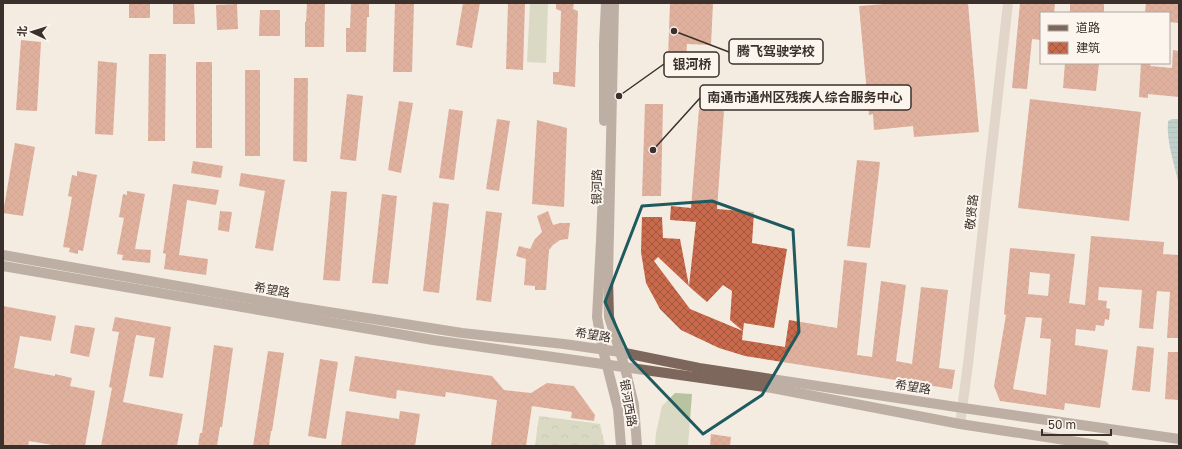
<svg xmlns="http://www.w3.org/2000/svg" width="1182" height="449" viewBox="0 0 1182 449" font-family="'Golos Text','Noto Sans SC',sans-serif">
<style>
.grass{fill:#b8c4a0}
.forest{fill:url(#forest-crowns)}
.water{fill:url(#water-rules)}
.building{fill:url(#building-cross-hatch);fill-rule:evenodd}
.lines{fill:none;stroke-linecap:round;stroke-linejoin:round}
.minor{stroke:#cdbbac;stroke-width:10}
.major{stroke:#7d675c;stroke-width:10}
.marked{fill:none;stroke:#1f5a5e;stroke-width:3;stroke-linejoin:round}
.labels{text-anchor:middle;stroke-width:4;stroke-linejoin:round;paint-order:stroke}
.street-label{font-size:12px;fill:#3b302b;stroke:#fbf5ee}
.leader{fill:none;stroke:#3b302b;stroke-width:1.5}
.callout-dot{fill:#3b302b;stroke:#fbf5ee;stroke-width:1.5}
.callout{fill:#fbf5ee;stroke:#3b302b;stroke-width:1.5}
.callout-label{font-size:13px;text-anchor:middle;font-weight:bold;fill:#3b302b}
</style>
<defs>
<pattern id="forest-crowns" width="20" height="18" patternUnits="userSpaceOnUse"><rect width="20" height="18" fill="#b8c4a0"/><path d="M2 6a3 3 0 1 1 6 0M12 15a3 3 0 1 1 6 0" fill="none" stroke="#97a083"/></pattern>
<pattern id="water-rules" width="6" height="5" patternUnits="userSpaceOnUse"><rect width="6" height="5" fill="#7fb0b2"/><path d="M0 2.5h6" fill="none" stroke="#699091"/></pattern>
<pattern id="building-cross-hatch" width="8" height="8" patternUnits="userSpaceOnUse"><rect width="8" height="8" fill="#c8694b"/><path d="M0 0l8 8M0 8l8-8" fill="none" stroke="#a4573f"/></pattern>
</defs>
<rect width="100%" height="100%" fill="#f4ebe1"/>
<g class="grass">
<polygon points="530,3 548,3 546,63 527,62"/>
<polygon points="675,393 692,394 688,446 655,446 656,433 662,406"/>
</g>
<polygon class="forest" points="539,416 600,424 605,446 535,446"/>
<path class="water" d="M1172,119h7v67c-4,-21 -13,-44 -11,-65z"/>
<g class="building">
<rect x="129" y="3" width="21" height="15"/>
<polygon points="173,3 194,3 195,24 173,24"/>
<polygon points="307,3 325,3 324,47 305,47 305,22 306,22"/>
<polygon points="351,3 369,3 369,17 367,17 366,52 346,52 346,28 350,28"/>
<polygon points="395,3 414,3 412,72 393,72"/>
<polygon points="463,3 480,3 472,48 456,45"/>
<polygon points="508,3 525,3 523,70 506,69"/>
<polygon points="556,3 574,3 573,9 578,11 575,87 553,84 553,72 559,72 561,11 556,9"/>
<polygon points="670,3 713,3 711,45 687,44 686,59 668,58"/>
<polygon points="897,3 968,3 979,132 914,137 913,126 874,130 873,114 869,115 859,6"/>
<polygon points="1020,3 1055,3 1054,13 1041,13 1041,40 1032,39 1027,89 1012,88"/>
<rect x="1070" y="3" width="34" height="10"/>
<polygon points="1146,3 1179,3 1179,23 1169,22 1169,13 1145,13"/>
<polygon points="237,4 238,29 217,30 216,5"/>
<polygon points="260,10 280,10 280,36 259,36"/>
<polygon points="21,40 41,42 37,111 16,110"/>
<polygon points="1173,50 1179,51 1179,97 1148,94 1148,98 1139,97 1141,63 1151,63 1150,66 1172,68"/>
<polygon points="149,54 166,54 165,141 148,141"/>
<polygon points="98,61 117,63 113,135 95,134"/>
<rect x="196" y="62" width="16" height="86"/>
<polygon points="1065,63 1099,63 1096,91 1063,88"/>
<rect x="245" y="70" width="15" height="86"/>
<polygon points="294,78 308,78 307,162 293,161"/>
<polygon points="347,94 363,96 356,161 340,159"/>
<polygon points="1030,99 1141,112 1129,221 1018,208"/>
<polygon points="399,101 413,103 401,173 388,170"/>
<polygon points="645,104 663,104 661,196 642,196"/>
<polygon points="449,109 463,111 454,180 439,178"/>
<polygon points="699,109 724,111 717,209 754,212 752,243 787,249 774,328 744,323 743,331 730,320 732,291 723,285 707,302 693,290 658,257 654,261 690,309 743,331 742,340 785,347 789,320 837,328 844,260 867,263 857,355 872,357 881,281 906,285 896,361 912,364 921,287 948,290 939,368 955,370 952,389 745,356 719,348 681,330 660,309 646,283 641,252 642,217 662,217 663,238 680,239 689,286 696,222 670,220 671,206 691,208"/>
<polygon points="497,119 510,121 499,191 486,189"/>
<polygon points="537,120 567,128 564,207 532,204"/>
<polygon points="15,143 35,147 23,216 3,213"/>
<polygon points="857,160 880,162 870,248 847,246"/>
<polygon points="193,161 223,166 221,178 191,173"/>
<polygon points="77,171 97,175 83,251 78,250 78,254 69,252 70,248 63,247 72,197 68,196 72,175 77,176"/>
<polygon points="241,173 285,180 273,251 255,248 265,191 239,186"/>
<polygon points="173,184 219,190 216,205 187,200 179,255 208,259 206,275 164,269 166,254 163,253"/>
<polygon points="127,191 145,194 135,249 151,250 150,263 122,260 123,255 117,254 124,218 119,217 123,194 127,195"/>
<polygon points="331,191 347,192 340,281 323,280"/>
<polygon points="382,194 397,196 388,284 372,283"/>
<polygon points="433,202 449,204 439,293 423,291"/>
<polygon points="220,211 232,212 229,232 218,230"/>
<polygon points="486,211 502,213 491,302 476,300"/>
<polygon points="548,211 553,225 560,223 570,223 568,239 560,240 553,245 549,250 546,290 535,290 535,286 524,285 526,259 516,256 519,246 530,249 535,239 542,232 537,216"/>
<path d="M1091,236l73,6 -1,12 16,1v83h-12l3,-46 -13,-1 -4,38 -14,-1 3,-38 -43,-3 -1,13 9,1 -1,7 4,1 -1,11 -4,-1 -1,7 -8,-1 -1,6 -19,-2 -1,16 33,5 -8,58 -35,-5 -1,7 -64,-9 -6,-15 12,-71 -2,-1 6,-66 65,6 -6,49 16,2zM1030,272l20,2 -2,22 -20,-2zM1026,317l16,1 -2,20 11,1 -5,56 -33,-6z"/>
<polygon points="3,306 56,316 51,341 20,336 14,368 55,376 55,374 72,378 70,386 95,391 85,446 58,446 29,441 28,446 3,446"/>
<polygon points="115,317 171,327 163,378 149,376 155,338 136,335 123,402 183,414 177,446 101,446 112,388 109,387 119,332 112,331"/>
<polygon points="75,325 95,328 89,357 70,353"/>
<polygon points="214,345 233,348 222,427 220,427 217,446 198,446 200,433 202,433"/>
<polygon points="1137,346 1154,348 1150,392 1132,390"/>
<polygon points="268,351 284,353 272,431 271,431 269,446 253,446"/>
<polygon points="1168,352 1179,352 1179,400 1165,399"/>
<polygon points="355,356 492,376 504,390 531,393 547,383 574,386 595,415 594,421 571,418 572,412 532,406 526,446 491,446 497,400 446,392 445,397 397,390 396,399 349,391"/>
<polygon points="320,359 338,362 326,439 308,436"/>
<polygon points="346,411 399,419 400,411 420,414 415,446 341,446"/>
<polygon points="711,434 731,437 730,446 710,446"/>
</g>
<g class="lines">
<polyline class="minor" points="960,424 968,364 1008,3"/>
<g class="major">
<polyline points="614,3 608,278 609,317 625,368 634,405 637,446"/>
<polyline points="604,121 604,44 606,3"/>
<polyline points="603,193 601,240 597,317 603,350 618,409 621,446"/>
<polyline points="3,255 297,307 462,333 564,344 620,352 699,368 963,408 1179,439"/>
<polyline points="3,266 433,340 772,388 960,424 1104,446"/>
</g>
</g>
<path d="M0 0H1182V449H0ZM712,201l81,29 6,102 -37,63 -59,39 -72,-75 -26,-57 37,-96z" fill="#f4ebe1" fill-opacity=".55" fill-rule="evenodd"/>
<path class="marked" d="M712,201l81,29 6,102 -37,63 -59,39 -72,-75 -26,-57 37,-96z"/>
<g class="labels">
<g class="street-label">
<text transform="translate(597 187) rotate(-89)" y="4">银河路</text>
<text transform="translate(972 212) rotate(-84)" y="4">敬贤路</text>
<text transform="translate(272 290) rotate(10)" y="4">希望路</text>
<text transform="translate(593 335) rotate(9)" y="4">希望路</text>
<text transform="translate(913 387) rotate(9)" y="4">希望路</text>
<text transform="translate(628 403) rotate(80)" y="4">银河西路</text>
</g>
</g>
<path class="leader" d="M674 31L729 52M619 96L664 64M653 150L700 98"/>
<g class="callout-dot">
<circle cx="674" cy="31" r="4"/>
<circle cx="619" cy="96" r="4"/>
<circle cx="653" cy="150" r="4"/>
</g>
<g class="callout">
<rect x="729" y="39" width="94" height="25" rx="4"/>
<rect x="664" y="52" width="55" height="25" rx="4"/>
<rect x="700" y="85" width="211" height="25" rx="4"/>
</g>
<g class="callout-label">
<text x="776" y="56">腾飞驾驶学校</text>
<text x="692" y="69">银河桥</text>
<text x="805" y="102">南通市通州区残疾人综合服务中心</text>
</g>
<rect width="1182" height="449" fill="none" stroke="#3b302b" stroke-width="8"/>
<rect x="1040" y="12" width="130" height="52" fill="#fbf5ee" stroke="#aea6a0"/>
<rect x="1048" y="25" width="20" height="6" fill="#7d675c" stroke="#aea6a0"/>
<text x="1076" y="32" font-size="12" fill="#3b302b">道路</text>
<rect x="1048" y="42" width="20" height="12" fill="url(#building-cross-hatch)" stroke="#aea6a0"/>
<text x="1076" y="52" font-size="12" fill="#3b302b">建筑</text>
<g transform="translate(32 32) rotate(274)" stroke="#fbf5ee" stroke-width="3" paint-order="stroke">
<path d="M0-3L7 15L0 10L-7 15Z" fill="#3b302b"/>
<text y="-6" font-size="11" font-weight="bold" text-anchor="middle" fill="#3b302b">北</text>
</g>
<path d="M1042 429v6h69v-6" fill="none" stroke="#3b302b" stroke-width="2"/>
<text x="1048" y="429" font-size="12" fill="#3b302b" stroke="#fbf5ee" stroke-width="3" paint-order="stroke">50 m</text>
</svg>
